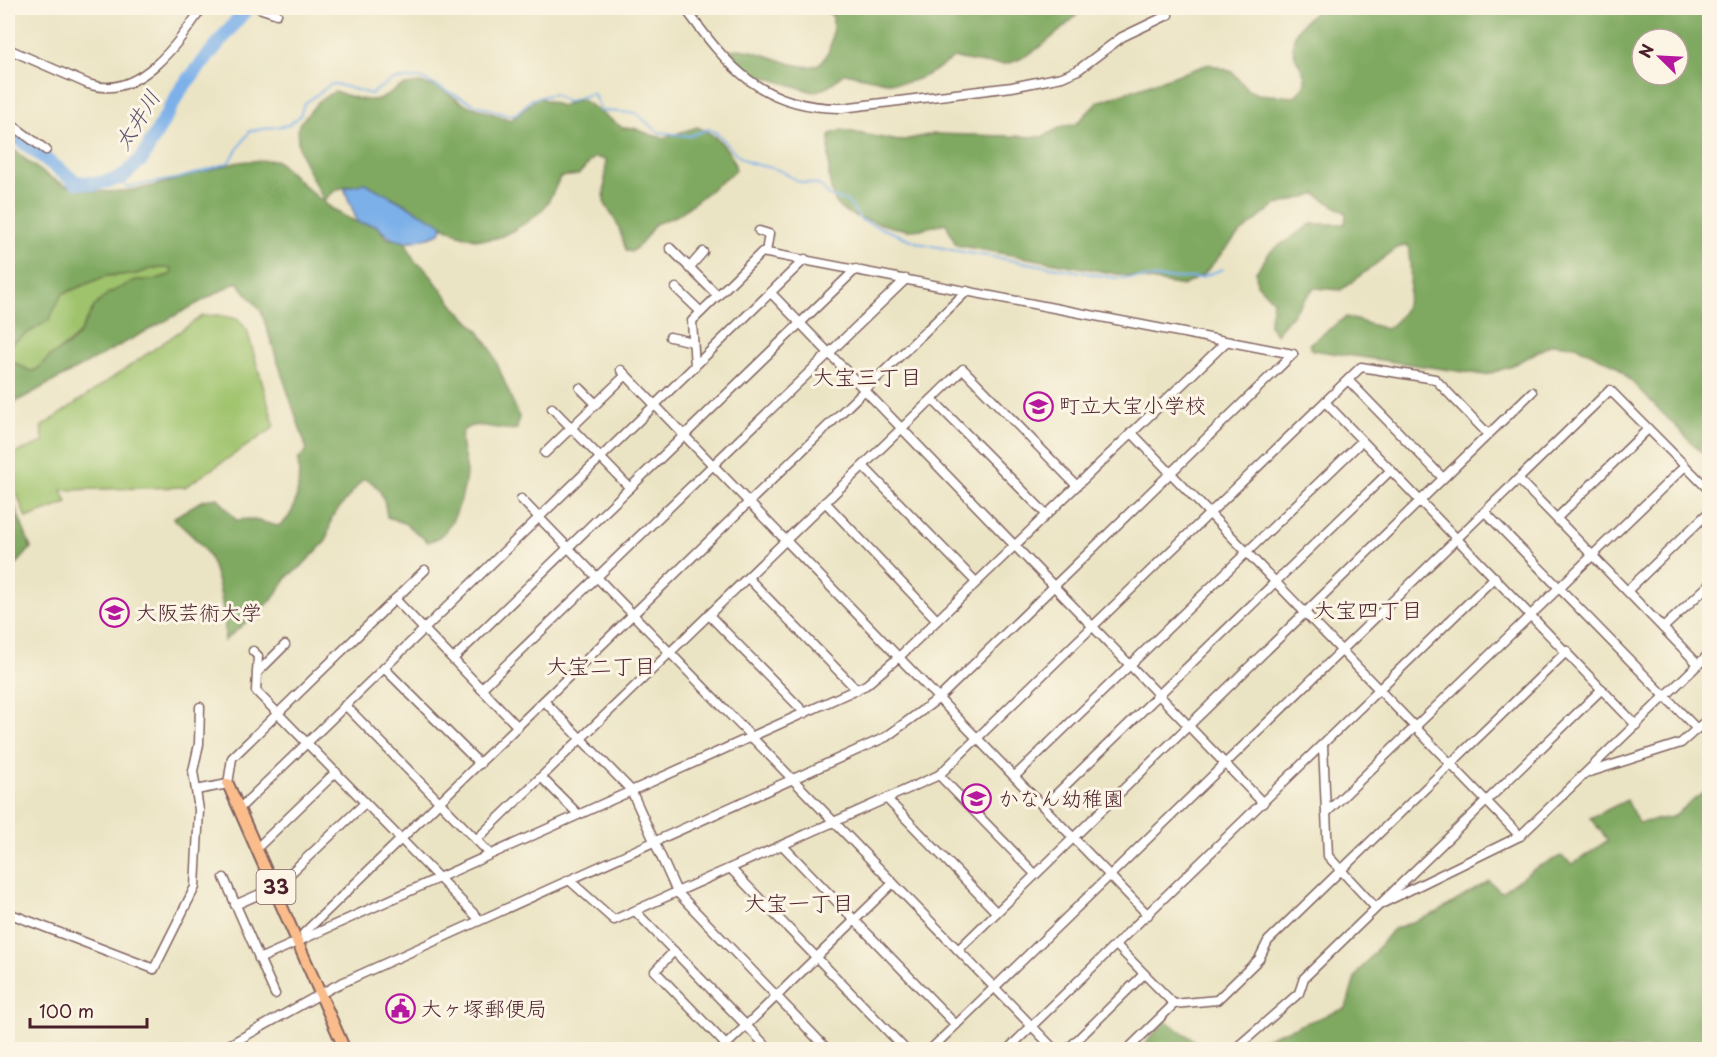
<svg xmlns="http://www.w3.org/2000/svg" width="1717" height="1057" viewBox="0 0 1717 1057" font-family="'Playpen Sans','Klee One',sans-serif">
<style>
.green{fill:#9fc36c;stroke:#74714c;stroke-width:1.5}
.forest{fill:#7fa960;stroke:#646446;stroke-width:1.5;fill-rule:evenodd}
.water{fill:#7bb0e9;stroke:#62688a;stroke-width:1.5}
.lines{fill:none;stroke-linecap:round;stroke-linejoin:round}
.stream{stroke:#7bb0e9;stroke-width:2}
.river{stroke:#7bb0e9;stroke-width:14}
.minor-casing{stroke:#826461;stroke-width:11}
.major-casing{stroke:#826461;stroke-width:14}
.minor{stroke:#fff;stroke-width:8}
.major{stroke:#fabc8b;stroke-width:10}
.labels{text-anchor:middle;stroke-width:6;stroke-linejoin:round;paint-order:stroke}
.shield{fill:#fcf5e5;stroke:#7f5f63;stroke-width:1.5}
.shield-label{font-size:20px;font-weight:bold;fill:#4a1f2b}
.poi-label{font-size:21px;fill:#4a1f2b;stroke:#fcf5e5;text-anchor:start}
.water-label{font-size:22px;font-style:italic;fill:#5b526e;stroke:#fcf5e5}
.neighbourhood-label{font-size:22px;fill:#4a1f2b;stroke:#fcf5e5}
</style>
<rect width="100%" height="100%" fill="#fcf5e5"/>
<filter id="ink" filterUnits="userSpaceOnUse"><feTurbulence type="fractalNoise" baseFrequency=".0167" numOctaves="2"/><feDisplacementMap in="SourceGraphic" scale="12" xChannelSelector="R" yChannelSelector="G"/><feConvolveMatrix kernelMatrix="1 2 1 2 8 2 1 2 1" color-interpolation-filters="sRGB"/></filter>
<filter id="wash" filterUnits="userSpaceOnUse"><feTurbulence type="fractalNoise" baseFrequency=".008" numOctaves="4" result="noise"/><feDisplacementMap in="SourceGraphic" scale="24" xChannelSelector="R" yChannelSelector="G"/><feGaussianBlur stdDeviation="1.35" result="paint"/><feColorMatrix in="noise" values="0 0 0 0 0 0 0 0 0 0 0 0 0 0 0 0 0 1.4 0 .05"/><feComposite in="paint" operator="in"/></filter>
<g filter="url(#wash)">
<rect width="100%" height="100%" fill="#ebe4c4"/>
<g class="green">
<polygon points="154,268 171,268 172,274 154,280 136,280 94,307 79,334 36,370 30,371 9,360 12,343 49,320 62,294 106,276 136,274"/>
<polygon points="218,315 238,319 247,330 274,424 272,429 185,487 62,490 67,503 26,518 8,470 8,456 44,442 41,427 202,316"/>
</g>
<g class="forest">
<path d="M824,8h260c-18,18 -53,52 -79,56 -16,2 -35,-4 -51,-6 -49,34 -53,27 -109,15l-19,15 -13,4 -71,-22 -9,-8 -3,-12c42,-8 104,60 103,-33z"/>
<path d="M1323,8h386v452l-94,-95 -39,-19 -24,-2 -43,23 -24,8 -173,-25 -3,-6 37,-27 40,12c29,-17 26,-55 22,-84l-11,3 -56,42 -27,-2 -38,46 -7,-9 4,-24 -16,-17 -1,-12 14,-20 41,-28h34l1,-11 -30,-19 -42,12 -38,31 -32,37 -21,12 -227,-41 -10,-22c-11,2 -25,8 -37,7 -12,-1 -64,-14 -70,-23 -14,-18 -10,-52 -9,-73l12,-4 57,11 34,-7 109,3 21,-11 12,-1 23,-23 111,-38 23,8 16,18 10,4 36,3c5,-5 12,-11 11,-19 -1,-8 -8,-15 -10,-22 -8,-21 10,-39 28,-48zM1642,39h36v36h-36z"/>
<path d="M420,83l18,4 26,17 47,16 27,-23 23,9 18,-7 5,2 39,27h11l17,7 13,3 33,-11c19,7 35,23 39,43l-58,45 -23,9 -14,20 -10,8 -5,-2 -8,-25 -14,-23 2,-42 -11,-3 -17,18 -18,2c-12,28 -16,36 -43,51 -8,5 -17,10 -26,11 -52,9 -124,-91 -167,-38 -11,-24 -32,-50 -25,-77l20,-23 16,-10c12,5 33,13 46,7 19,-9 14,-13 39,-15z"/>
<path d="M8,145c17,14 39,34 61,41 57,18 112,-11 166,-23 13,-3 28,-2 41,-3 26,23 65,66 100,65l11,13 18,3 10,21 9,5 31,40 23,23 13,19 28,68 -2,12c-17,4 -40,-11 -54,2 -5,11 2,24 3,36 1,23 -13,70 -38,75l-24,-19 -17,-6c-2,-16 -6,-35 -24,-38l-31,38 -6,24 -26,27 -11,7 -17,25 -48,41c4,-19 -6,-64 -14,-82 -7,-16 -25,-29 -37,-41l30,-18 15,-2 18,22 14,-1 28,7c21,-10 22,-46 20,-66l9,-10 -46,-139 -24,-29 -229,124zM154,268h17l1,6 -18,6h-18l-29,14 -13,13 -15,27 -8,9 -21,13 -14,14 -6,1 -21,-11 3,-17 37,-23 13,-26 44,-18 30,-2z"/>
<polygon points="8,489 31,548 8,574"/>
<polygon points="1709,788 1709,1049 1241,1050 1247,1045 1346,1008 1356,975 1392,930 1438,912 1489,881 1501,892 1537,867 1561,856 1573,864 1608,840 1590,818 1627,800 1638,823 1672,817"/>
<polygon points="1166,1021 1204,1047 1209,1049 1140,1049"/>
</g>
<path class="water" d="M365,183l78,42 -3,8c-27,10 -44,15 -64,-8l-18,-2 -14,-35z"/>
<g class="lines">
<path class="stream" d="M121,178l6,9 53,-9 48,-15 22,-32 38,-6 12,-9 4,-12 26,-19 5,-1 36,10 21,-14 28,-2 54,26 33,11 9,-1 16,-15 22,-5 13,8 26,-9 8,18 35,2 22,19 31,4 19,-7c16,5 21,23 38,32 10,5 22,5 32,9 7,2 13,8 20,11 15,5 23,-1 30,15l19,5 14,19 10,4 48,19 38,8 159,27h83l24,-9"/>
<polyline class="river" points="8,131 76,182 95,184 121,178 142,159 181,89 247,8"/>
</g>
</g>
<g filter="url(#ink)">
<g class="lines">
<defs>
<g id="minor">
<polyline points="259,8 277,14"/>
<path d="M685,8c43,59 77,101 157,100l170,-21 50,-10 16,-7 44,-33 46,-22"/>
<path d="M8,49l80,35c50,18 91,-42 114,-76"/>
<polyline points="8,122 46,150"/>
<polyline points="759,231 769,234 766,252"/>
<polyline points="670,248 718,296"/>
<polyline points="689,268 703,252"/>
<polyline points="676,288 701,312"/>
<polyline points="771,293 1263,803"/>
<polyline points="670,337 693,342"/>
<polyline points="695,366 692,321 762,252 1293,354"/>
<polyline points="621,370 1148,915"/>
<polyline points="1348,380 1443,478"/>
<polyline points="580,388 596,404"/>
<polyline points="932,399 1046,514"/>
<polyline points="1325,402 1636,725"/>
<polyline points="552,408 630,488"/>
<polyline points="1131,432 1520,836"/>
<polyline points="545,453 626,375"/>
<polyline points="863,466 976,582"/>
<polyline points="1518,479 1698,664"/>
<polyline points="521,499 1055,1050"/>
<polyline points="825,502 937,620"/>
<polyline points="1485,512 1697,729"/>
<polyline points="1557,518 1648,429"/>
<polyline points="748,578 857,690"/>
<polyline points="1627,591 1710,511"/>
<polyline points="395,599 518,727"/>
<polyline points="709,615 805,713"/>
<polyline points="1663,628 1710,584"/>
<polyline points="253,651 258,656 256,691 479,919"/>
<polyline points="453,659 856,269"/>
<polyline points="384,668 480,764"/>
<polyline points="257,673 285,645"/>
<polyline points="481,689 906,279"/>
<polyline points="544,701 631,790 677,892 828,1050"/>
<polyline points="345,705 490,854"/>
<polyline points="1323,745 1328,856 1375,907 1520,836 1710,653"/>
<polyline points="1590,772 1681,743 1710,717"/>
<polyline points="939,775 1035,874"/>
<polyline points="1015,776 1362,441"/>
<polyline points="541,777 578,814"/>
<polyline points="196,790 228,784 232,758 425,570"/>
<polyline points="888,800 996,912"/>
<polyline points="1044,806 1391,470"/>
<polyline points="240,808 805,259"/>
<polyline points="1326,813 1685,466"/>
<polyline points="476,840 963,369 1076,485"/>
<polyline points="783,846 956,1025"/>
<polyline points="258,847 336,772"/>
<polyline points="731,869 906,1050"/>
<polyline points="224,878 275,994"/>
<polyline points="569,880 614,920 939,775 1361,367 1435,379 1488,434"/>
<polyline points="235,905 276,887 365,803"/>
<polyline points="635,911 770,1050"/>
<polyline points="8,913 154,969 195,887 199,810 193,771 199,744 200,707"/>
<polyline points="304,933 967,291"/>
<polyline points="1116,945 1174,1004"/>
<polyline points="958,950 1532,392"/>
<polyline points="674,951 655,971 726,1045"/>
<polyline points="259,959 866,685 899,657 1226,342"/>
<polyline points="220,1050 335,986 886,737 939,698 1293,354"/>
<polyline points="721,1050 893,883"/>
<polyline points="930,1050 1610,390 1710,491"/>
<polyline points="1007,1050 1495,577"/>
<polyline points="1067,1050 1144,974"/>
<polyline points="1127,1050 1174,1004 1217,1000 1259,959 1268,941 1567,651"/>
<polyline points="1234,1050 1299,993 1304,978 1602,689"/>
</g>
<polyline id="major" points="228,784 345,1050"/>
</defs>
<use href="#minor" class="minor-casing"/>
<use href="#major" class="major-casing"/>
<use href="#minor" class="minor"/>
<use href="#major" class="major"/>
</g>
</g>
<defs>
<symbol id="school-ring" viewBox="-11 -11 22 22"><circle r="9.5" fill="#fcf5e5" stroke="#b5179e" stroke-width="1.5"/><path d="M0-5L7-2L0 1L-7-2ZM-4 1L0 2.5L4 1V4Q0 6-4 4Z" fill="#b5179e"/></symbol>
<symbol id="university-ring" viewBox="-11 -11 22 22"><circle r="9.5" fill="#fcf5e5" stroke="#b5179e" stroke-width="1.5"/><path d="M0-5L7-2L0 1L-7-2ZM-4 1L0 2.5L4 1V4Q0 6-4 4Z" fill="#b5179e"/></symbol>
<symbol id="civic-ring" viewBox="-11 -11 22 22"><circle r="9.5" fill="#fcf5e5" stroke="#b5179e" stroke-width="1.5"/><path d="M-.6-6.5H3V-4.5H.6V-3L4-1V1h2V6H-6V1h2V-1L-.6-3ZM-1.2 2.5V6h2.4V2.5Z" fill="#b5179e"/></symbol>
</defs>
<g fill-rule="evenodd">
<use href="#school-ring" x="1022" y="390" width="33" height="33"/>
<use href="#university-ring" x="98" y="596" width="33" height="33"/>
<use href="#school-ring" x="960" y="782" width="33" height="33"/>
<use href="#civic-ring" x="384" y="992" width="33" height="33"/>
</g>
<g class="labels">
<rect class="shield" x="256.5" y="870" width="39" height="34" rx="4.5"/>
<g class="shield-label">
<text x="276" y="894">33</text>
</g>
<g class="poi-label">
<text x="1059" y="413">町立大宝小学校</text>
<text x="136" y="620">大阪芸術大学</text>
<text x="998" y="806">かなん幼稚園</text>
<text x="421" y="1016">大ヶ塚郵便局</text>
</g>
<g class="water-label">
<text transform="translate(137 120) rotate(-58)" y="8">太井川</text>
</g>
<g class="neighbourhood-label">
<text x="867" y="385">大宝三丁目</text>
<text x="1368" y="618">大宝四丁目</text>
<text x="601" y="674">大宝二丁目</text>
<text x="799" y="911">大宝一丁目</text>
</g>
</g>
<rect width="1717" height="1057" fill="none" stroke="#fcf5e5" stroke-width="30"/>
<g transform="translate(1660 57) rotate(294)"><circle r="28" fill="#fcf5e5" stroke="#b59f9b" stroke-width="1.5"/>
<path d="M0-4.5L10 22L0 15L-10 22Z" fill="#b5179e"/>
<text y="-9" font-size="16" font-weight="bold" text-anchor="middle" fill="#4a1f2b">N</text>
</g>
<path d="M30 1018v9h117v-9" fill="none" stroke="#4a1f2b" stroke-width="3"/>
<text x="39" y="1018" font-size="18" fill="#4a1f2b" stroke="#fcf5e5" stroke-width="4.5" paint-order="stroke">100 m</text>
</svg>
